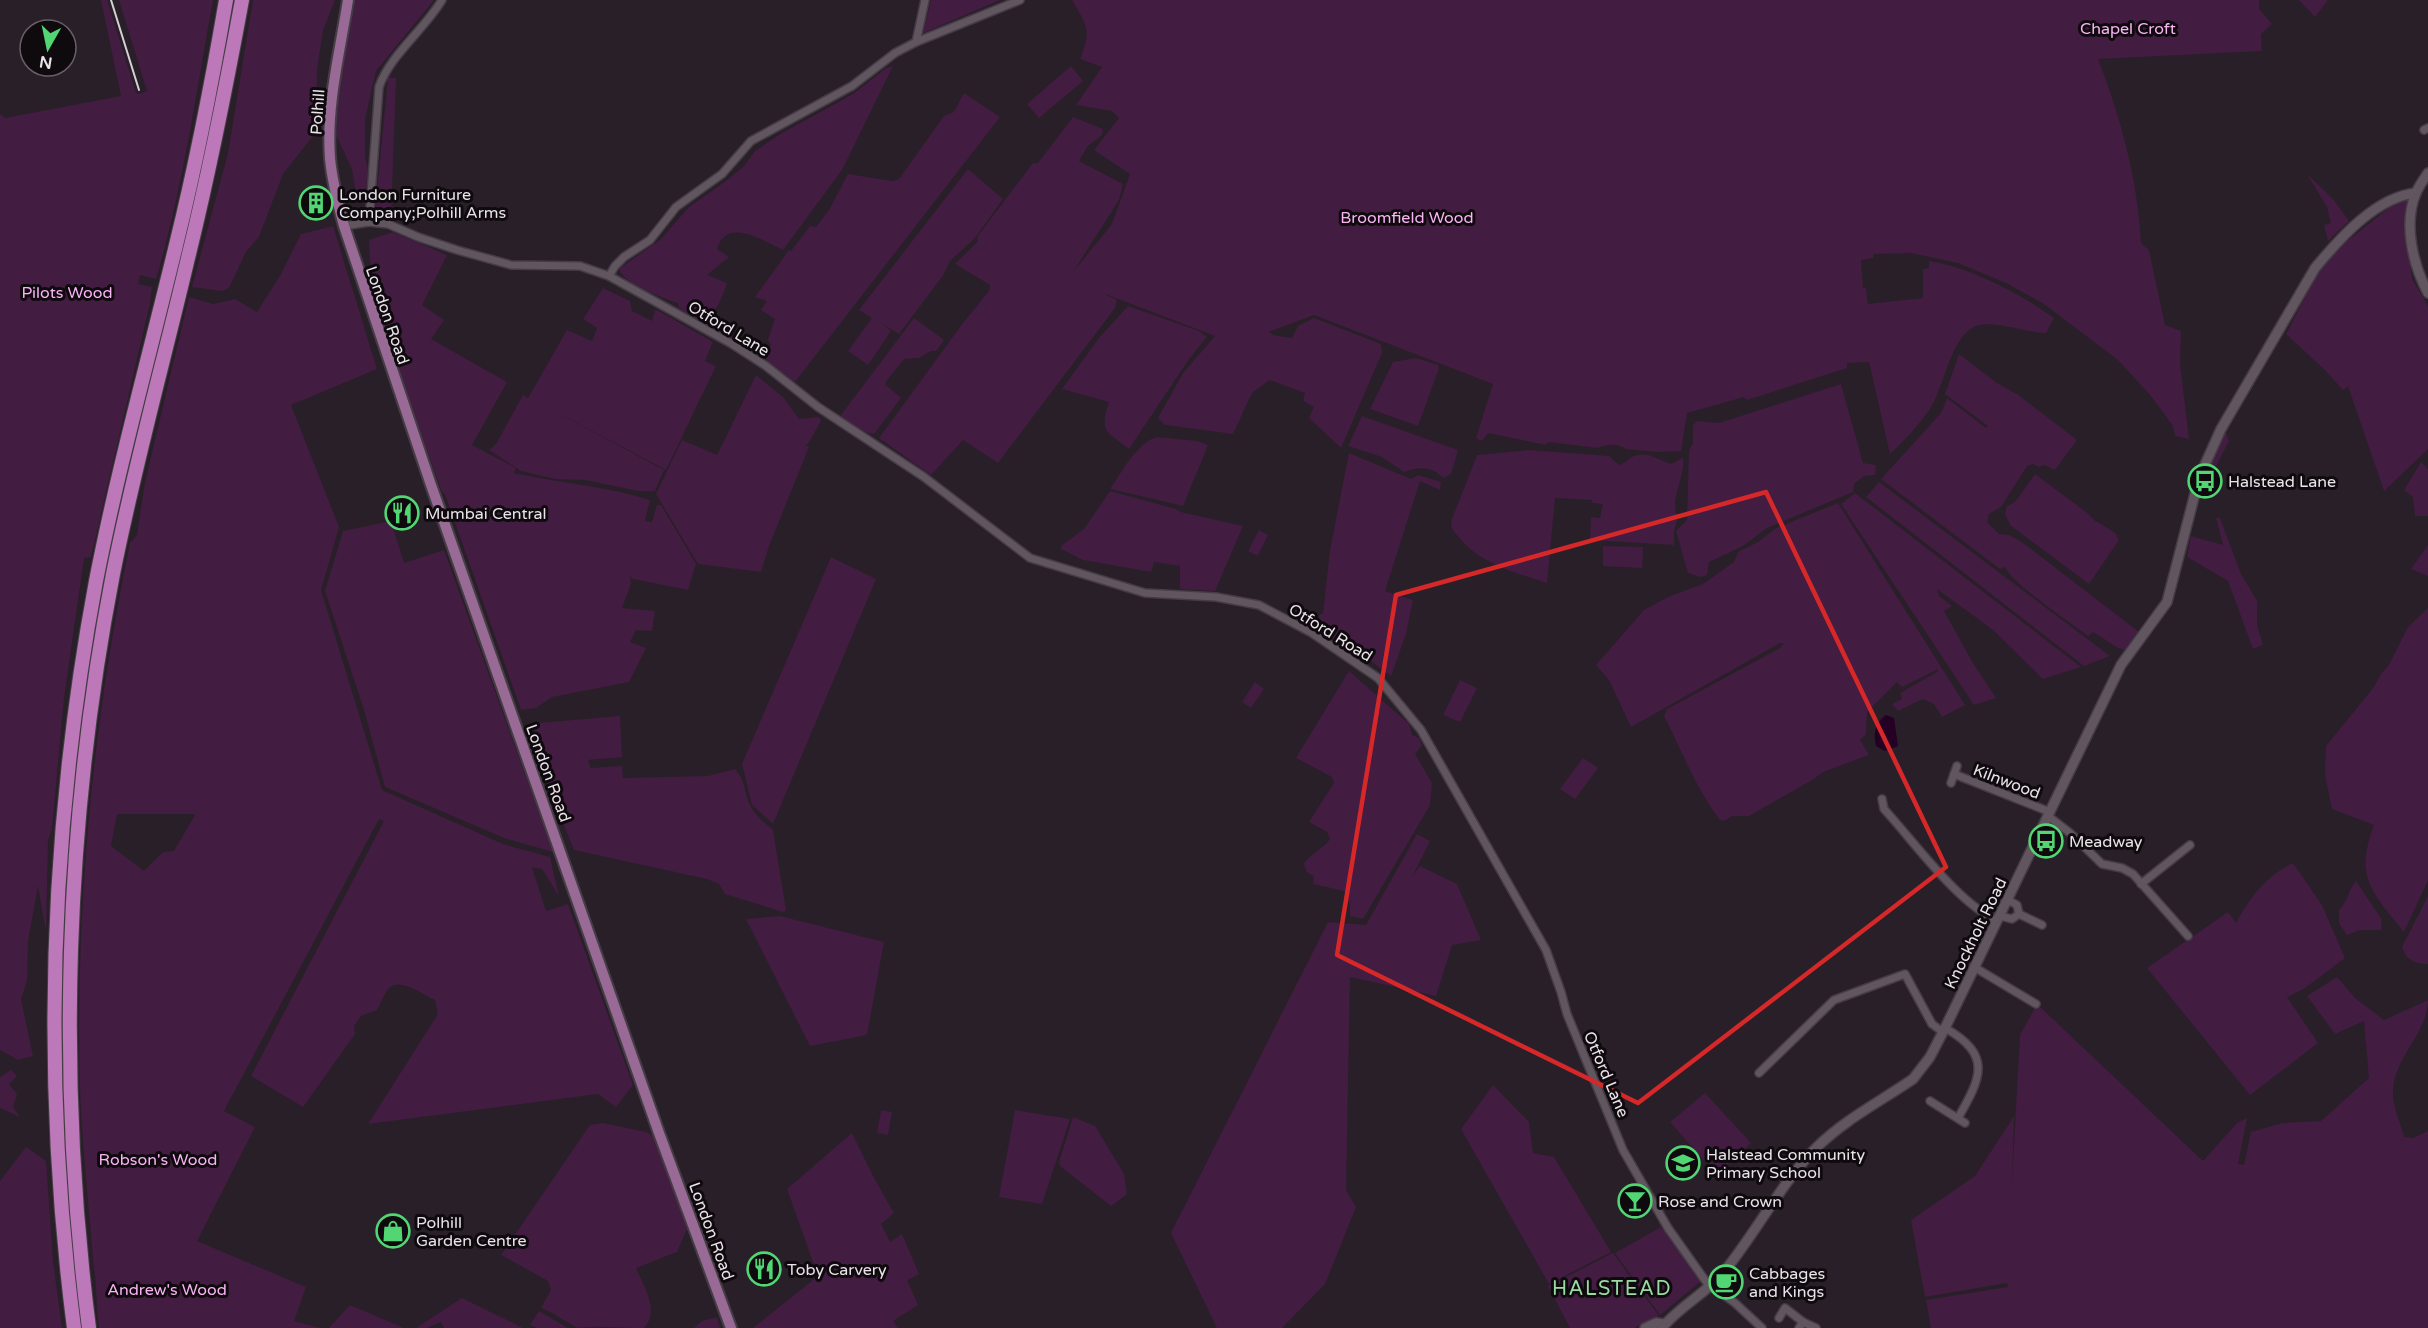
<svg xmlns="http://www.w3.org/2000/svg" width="2428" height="1328" viewBox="0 0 2428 1328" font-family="'Varela Round',sans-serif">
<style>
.green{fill:#421c41;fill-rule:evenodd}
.water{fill:#240024}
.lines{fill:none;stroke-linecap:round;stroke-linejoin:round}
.minor-casing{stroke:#453d45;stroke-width:10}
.tertiary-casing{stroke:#453d45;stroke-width:12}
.primary-casing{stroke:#453d45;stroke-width:14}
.motorway-casing{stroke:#453d45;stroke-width:16}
.minor{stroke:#615560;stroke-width:7}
.tertiary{stroke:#615560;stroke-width:9}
.primary{stroke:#986a95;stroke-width:10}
.motorway{stroke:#bc78b8;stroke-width:14}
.rail{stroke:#d6cfd6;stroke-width:2}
.marked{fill:none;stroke:#d62828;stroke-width:4.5;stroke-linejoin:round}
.labels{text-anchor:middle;stroke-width:6;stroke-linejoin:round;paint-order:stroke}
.park-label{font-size:16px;fill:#fbb3f6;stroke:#0f0a0e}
.street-label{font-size:16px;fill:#eae3ea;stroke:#0f0a0e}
.poi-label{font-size:16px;fill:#eae3ea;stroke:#0f0a0e;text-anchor:start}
.quarter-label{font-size:20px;letter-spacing:1.5px;fill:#9adaa4;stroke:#0f0a0e}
</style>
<rect width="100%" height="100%" fill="#291f28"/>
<g class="green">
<path d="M101,0h6l29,93 3,1 8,-3 -28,-91h94c-17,93 -30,188 -57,279l-16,-4 -2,9 14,3 -2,16 -59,254 -7,1 -20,140 -12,131 -4,11 -2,92 -8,-46 -10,55 -1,40 -6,18 12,57 -15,4 -18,-10v-936l5,4 116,-22z"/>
<polygon points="253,0 335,0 323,30 317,70 316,132 283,174 259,237 246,252 229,288 222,291 192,287 228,153"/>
<polygon points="354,0 434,0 376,71 365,119 365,157 368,168 366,188 362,199 357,199 352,169 336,135 338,99"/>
<polygon points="931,0 1000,0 923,33"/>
<path d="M1072,0h1187v9l13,15 -11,10 1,17 -164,8c23,59 40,122 43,184l8,7 16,75 16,6 -1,32 9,76 -14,-3 -2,-10 -22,-30 -33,-36 -74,-56 -38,-21 -48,-20 -48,-10 -36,1 -1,4 -12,2 2,28h3l2,16 55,-6v-29l6,-1v-7c41,6 92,33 125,57l-8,15c-20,-1 -49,-12 -67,-8 -28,7 -34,61 -49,84 -11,16 -26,32 -40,45l-21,-92 -22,1v5l-100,32 -3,-3 -57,16 -6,38 -24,1 -31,-3c-6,-5 -21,-5 -28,-1l-50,-6 -2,3 -58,-12 -6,8 -6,-3 17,-54 -179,-69 -45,17 4,3 19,3 6,-12 16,-8 67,26 1,9 -41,95 -32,-30 5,-11 -11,-6 2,-8 -36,-13 -17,13 -19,41 -68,-9 -7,-7 25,-45 32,-37 -115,-44 17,8 -2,8 -117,155 -35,-23 -32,35 -52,-37 84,-115 26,-32 1,-6 -35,-21 23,-23 -1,-4 56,-74h5l35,-46 30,12 -1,6 -15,12 -8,14 44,23 -4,16 -46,72 39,-48 18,-50 -36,-24 25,-32 -7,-7 -36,-6 26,-38 -22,-8c12,-31 7,-32 -8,-59z"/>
<polygon points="2299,0 2328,0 2315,17"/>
<path d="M893,66l-51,104 -59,80c-20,-9 -56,-34 -66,-1l12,8 -22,18 20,8c-5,15 -11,29 -22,41l-26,-16 -1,-5c-15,-5 -55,-19 -59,-34l42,-30 28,-32 37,-26 18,-15 11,-15 27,-18 71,-39 33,-26z"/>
<polygon points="1071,66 1083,81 1039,118 1027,104"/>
<polygon points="388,78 396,78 391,218 388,219 376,210 376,201"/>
<polygon points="964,93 1000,117 795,382 768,363 766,358 771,345 768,340 775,319 761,310 767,301 755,297 789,250 791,251 810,226 816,227 829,210 848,174 893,181 899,179 944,116 954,112"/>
<polygon points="968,169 1003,199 975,238 950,261 944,274 899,334 882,324 891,331 868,365 848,351 872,318 859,310"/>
<polygon points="2307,174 2333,199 2349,221 2328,241 2324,225 2331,223 2327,207"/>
<polygon points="2404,200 2411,201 2406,229 2412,279 2428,306 2428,449 2384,491 2348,386 2343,390 2325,370 2286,334 2318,272 2332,253 2394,204"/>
<path d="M333,226l44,143 -86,36 48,122 -18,63 61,200 121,54 47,13 9,39 -17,-27 -10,-2 14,44 22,-7 65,181 -17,22 -18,-13 -230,30 70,-110 -3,-14c-11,-5 -36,-23 -46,-12 -5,6 -8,15 -12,22l-16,6 -7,10 1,8 -52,73 -52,-31 133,-255 -5,-2 -155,292 31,16 -58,114 109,46 -12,34 27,7h-222c-3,-23 -2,-44 -6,-67 -4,-57 -11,-114 -13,-172 -5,-183 13,-367 50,-546l7,-8 8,-53 44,-185 24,7 22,-5 22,13 24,-38 20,-40zM117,814h78v1l-21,36 -11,1 -19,19 -33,-25z"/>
<path d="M393,232l54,23 -25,50 22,15 -13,19 76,43 -35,63 44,23 -2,5c46,10 92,13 136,27l-5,21 7,1 5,-17h4l35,59 -8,26 -55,-11 -3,-3 1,8 -9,24 33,3 -3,20 -16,-1 -6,12 16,6 -17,34 -77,15 -16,11 -15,2 -76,-216 -3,-2 -70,-195 -3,-57z"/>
<polygon points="603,288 630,301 632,311 652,321 655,310 659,311 713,342 705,361 716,366 666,470 545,406 664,470 655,491 638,491 585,480 555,479 521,471 489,450 496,444 523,395 528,398 567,330 592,341 597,328 583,319"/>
<path d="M1128,306l71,25 8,6 -18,22 -60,90c-23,-18 -30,-17 -20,-47l-47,-13 37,-51z"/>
<polygon points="914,318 944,340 936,351 931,351 919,358 904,359 887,380 885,384 901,398 874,434 868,433 842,419 841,415"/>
<path d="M1959,354l38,29 20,11 60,46 -22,30 -10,-5 -6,2 -6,-3 -6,2 -26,41 -12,7 -2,8 12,12 10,1 13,7 117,90 -13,18 -8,-2 -25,-16 -5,4c-17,-13 -77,-53 -83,-69l-5,2 -119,-90 60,-66 6,-15 39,30 2,-2 -43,-32z"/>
<polygon points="1416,358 1438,365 1439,368 1418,426 1370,409 1393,362"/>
<polygon points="756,375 783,397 799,419 819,417 821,421 808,444 805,444 809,447 769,546 761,572 698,564 656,494 682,440 717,455"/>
<polygon points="1841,384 1863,463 1876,465 1875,475 1864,476 1854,484 1853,492 1767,528 1743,546 1709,562 1707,575 1701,577 1688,573 1676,531 1687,520 1689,450 1693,443 1693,425 1697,421 1719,423"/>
<path d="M1362,416l96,34 -7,24 -8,4c-12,-13 -24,-11 -39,-6l-22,-15 -34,-11z"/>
<polygon points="2225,430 2229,441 2208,481 2203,477"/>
<path d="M1156,437l41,4 11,4 -25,61 -73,-17c13,-18 24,-43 46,-52z"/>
<path d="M1530,450l79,6 10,9c6,-2 9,-5 13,-8 14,-7 26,3 39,7l12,-6c3,19 -15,43 -5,59l-4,14v14l-84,-5 1,-23 9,1 3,-14 -11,-1v-3l-37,-2 -8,85c-39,-13 -72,-20 -96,-56l1,-8 25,-64z"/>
<polygon points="1349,453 1411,479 1418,475 1441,482 1440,490 1420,481 1385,591 1413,600 1406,634 1391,676 1367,658 1316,629 1320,614 1323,614 1330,550"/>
<polygon points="2421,462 2428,469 2428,516 2415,516 2413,497 2404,490"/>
<polygon points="2035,474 2086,512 2096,522 2098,522 2115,533 2119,540 2089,584 2010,525 2005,514 2007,506 2015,502"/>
<polygon points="1879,482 2110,656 2084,666 1866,497"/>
<polygon points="1110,491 1176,509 1181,512 1243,526 1215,591 1180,589 1180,566 1154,562 1151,572 1083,560 1061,549 1061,546 1084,529"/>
<polygon points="1855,493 2081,667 2043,679 1993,630 1937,589 1939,596 1952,606 1944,611 1973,663 1996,698 1974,705 1841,504"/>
<path d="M1838,503l127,202 -23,12 -8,-13 -11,-5 -25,12 -6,-7 10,-5 -2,-6 37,-21 1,-3 -36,18 -5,-5 -30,30 -1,22 -6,6 9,15 -46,17 -9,7 -65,37h-17l-8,5 -4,-1c-24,-31 -38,-69 -56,-104l3,-7 113,-61 4,-5h-4l-149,84 -22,-47 -13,-15 48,-55 24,-13 35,-13 31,-22 4,-10 20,-10 18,-14z"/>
<polygon points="2216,518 2220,518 2241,574 2257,601 2257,625 2263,645 2253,649 2228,581 2187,557 2191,536 2223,545"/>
<polygon points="391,521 404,563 444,550 553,852 504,838 385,787 364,710 325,591 343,531"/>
<polygon points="1259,530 1268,535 1258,556 1248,551"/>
<polygon points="2428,545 2428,576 2411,569"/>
<polygon points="1603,546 1643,547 1642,568 1603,566"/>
<polygon points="831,557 876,579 773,824 752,805 742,764"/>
<path d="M2428,608v272l-24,52c-32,-40 -50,-54 -30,-107l-42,-16 -7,-34 1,-29 48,-59 7,-13 8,-9 19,-38z"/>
<path d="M1349,671l60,53 3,11 7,3 3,7 -7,9 17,29 -2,22 -67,114 -13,-3v-12l-6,-13 -31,-7 1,-8c-7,-3 -9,-5 -10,-13 8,-10 19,-14 26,-24l-3,-7 -18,-10 25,-39 -2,-6 -36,-19z"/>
<polygon points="1460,680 1477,688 1460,722 1443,715"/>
<polygon points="1255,682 1264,689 1251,708 1242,702"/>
<path d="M620,716l2,41 -34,3 3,8 31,-2 1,12 85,-2 27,-7c10,10 9,23 15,36 5,10 14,18 23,25l13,80 -3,2 -58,-18 -6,-10 -12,-5 -133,-29 -45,-111 9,-16z"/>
<polygon points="1583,758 1598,768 1575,799 1560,789"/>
<polygon points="1417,834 1430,841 1412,877 1420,866 1457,884 1481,940 1452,945 1436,996 1350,977 1346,1190 1356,1207 1325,1284 1282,1328 1217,1328 1171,1233 1328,922 1366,925"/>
<path d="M2293,863l29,42 23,53 -40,30 -18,9 31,46 -68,52 -103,-127 81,-56 8,11c14,-26 30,-47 57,-60z"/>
<path d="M2356,881l26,39 -1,10h-21l-13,5 -8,-12v-13c9,-8 9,-20 17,-29z"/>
<path d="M2428,896v68c-13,0 -22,-4 -26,-17z"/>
<polygon points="780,916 884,942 867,1035 810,1046 746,919"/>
<path d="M2337,977l18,21 29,22 44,-20c0,33 -34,57 -35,91 -1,14 8,33 11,46l9,1 15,-7v197h-497l-5,-28 82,-13 -1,-4 -82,14 -14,-77 64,-44 39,-60 -2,66 8,-147 17,-31 166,157 34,-38 10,-5 -9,46 6,1 7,-33 31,-9 39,-2 48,-43 -5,-57 -29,13 -28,-38z"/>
<polygon points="11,1070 17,1076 9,1084 17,1094 13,1107 20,1117 0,1108 0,1077"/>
<polygon points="1493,1085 1529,1122 1533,1153 1554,1157 1611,1252 1549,1284 1461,1129"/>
<polygon points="1705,1093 1751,1143 1717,1175 1670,1122"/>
<polygon points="881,1110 892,1112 888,1135 877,1133"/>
<polygon points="1015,1110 1070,1119 1042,1204 999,1197"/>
<polygon points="1073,1117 1095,1126 1124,1174 1127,1194 1111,1206 1060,1166 1059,1162"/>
<path d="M603,1123l43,9 9,5 32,92 -10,23 -41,16c8,19 24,43 8,60 -22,0 -47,-3 -66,0 -13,-6 -23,-15 -37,-20l10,-18 -3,-9 -47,-26 89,-130z"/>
<polygon points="852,1133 873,1176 894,1213 881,1224 890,1242 902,1234 919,1274 907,1280 918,1305 893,1321 898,1328 753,1328 818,1276 787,1189"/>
<polygon points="26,1147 46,1161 53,1261 62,1328 0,1328 0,1181"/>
<polygon points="1661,1227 1701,1281 1660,1315 1615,1253"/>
<polygon points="1613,1253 1659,1316 1634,1328 1570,1328 1548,1286"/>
<polygon points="462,1298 523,1328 444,1328 441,1322 427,1328 416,1328"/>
<polygon points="350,1305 404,1328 329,1328"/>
<polygon points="539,1311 568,1328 537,1328 530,1325"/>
<polygon points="717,1317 720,1328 694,1328 702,1321"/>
</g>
<path class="water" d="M1886,715l8,3 4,28 -13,5 -9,-5c-3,-13 -1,-23 10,-31z"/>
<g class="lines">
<defs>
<g id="minor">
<polyline points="916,42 925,0"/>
<polyline points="2424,130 2428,128"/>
<path d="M369,222l10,-135c11,-32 45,-57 63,-87"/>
<polyline points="344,226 369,222 388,224 418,237 457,250 511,265 580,266 609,276 732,344 766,366 818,407 924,477 1030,558 1145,593 1216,597 1259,605 1312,633 1378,678 1421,730 1546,950 1561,992 1567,1014 1623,1150 1668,1228 1707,1283 1735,1303 1762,1328"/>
<polyline points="609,276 615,266 624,257 650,240 676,207 722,174 751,141 852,86 895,53 916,42 1020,0"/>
<polyline points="1954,774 2050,812"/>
<polyline points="1951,783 1957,766"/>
<path d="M1882,799l2,10c32,35 72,92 113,112"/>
<polyline points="2048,816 2070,833 2102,864 2122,868 2133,874 2188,936"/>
<polyline points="2141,884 2190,845"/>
<polyline points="2019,914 2042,925"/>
<polyline points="2000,916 2012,919 2019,914 2017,905 2008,900"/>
<polyline points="1974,967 2036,1004"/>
<path d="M1945,1028c48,27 36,50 13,90"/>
<polyline points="1759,1073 1834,1000 1905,974 1932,1024 1943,1032"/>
<polyline points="1930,1101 1965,1123"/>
<polyline points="1779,1318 1785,1308 1803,1322 1799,1328"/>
<polyline points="1803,1322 1816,1328"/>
</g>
<g id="tertiary">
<path d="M2428,173c-4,6 -9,13 -12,20 -13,31 -3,72 12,100"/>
<polyline points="1645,1328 1656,1323 1665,1324"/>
<path d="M1662,1328c17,-21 43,-34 61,-55 33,-40 58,-90 93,-125 28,-28 65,-47 97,-69l17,-22 15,-29 176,-363 46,-63 32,-124 22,-49 94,-161c25,-30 61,-71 101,-75"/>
</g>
<path id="primary" d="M348,0c-8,52 -22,105 -18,158 2,23 8,46 14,68l87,259 228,648 72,195"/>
<g id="motorway">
<path d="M74,1328c-32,-248 -24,-501 22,-747 22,-113 53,-224 80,-336 20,-81 36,-163 50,-245"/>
<path d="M89,1328c-32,-250 -24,-506 24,-754 21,-106 50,-210 75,-316 21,-85 38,-171 54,-258"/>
</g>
</defs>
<use href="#minor" class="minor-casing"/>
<use href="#tertiary" class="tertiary-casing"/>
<use href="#primary" class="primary-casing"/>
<use href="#motorway" class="motorway-casing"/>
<use href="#minor" class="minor"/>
<use href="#tertiary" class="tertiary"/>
<use href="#primary" class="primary"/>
<use href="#motorway" class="motorway"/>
<polyline class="rail" points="111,0 139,90"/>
</g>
<path class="marked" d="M1766,492l180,375 -308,236 -301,-148 59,-360z"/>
<defs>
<symbol id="building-ring" viewBox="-11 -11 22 22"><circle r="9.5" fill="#0f0a0e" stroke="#52d673" stroke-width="1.5"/><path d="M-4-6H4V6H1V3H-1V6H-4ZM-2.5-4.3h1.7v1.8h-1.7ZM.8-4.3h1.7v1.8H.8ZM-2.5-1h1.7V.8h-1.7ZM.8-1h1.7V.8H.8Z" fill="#52d673"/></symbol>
<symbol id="bus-ring" viewBox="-11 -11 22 22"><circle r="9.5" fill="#0f0a0e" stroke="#52d673" stroke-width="1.5"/><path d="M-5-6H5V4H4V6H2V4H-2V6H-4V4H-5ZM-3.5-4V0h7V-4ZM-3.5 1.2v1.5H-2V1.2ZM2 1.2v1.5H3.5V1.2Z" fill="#52d673"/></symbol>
<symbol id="restaurant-ring" viewBox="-11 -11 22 22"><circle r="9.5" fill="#0f0a0e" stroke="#52d673" stroke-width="1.5"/><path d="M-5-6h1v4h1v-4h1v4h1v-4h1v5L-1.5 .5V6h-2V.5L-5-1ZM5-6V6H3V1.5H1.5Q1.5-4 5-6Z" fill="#52d673"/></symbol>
<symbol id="school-ring" viewBox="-11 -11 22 22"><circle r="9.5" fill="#0f0a0e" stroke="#52d673" stroke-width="1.5"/><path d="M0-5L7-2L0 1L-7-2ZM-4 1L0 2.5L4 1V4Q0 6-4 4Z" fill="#52d673"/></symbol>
<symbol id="bar-ring" viewBox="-11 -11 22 22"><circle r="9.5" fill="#0f0a0e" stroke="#52d673" stroke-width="1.5"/><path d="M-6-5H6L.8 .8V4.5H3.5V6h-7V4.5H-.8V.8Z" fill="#52d673"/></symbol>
<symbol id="shop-ring" viewBox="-11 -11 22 22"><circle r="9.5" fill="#0f0a0e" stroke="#52d673" stroke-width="1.5"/><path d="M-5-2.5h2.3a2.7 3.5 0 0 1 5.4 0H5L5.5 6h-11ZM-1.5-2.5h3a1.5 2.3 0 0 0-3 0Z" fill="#52d673"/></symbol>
<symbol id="cafe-ring" viewBox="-11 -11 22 22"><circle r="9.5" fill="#0f0a0e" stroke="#52d673" stroke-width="1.5"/><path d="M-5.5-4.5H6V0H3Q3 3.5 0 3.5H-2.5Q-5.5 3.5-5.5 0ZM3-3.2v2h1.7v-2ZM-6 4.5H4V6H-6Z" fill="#52d673"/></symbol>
</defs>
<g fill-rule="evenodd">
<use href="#building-ring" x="297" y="184" width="38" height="38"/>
<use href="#bus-ring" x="2186" y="462" width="38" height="38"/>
<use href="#restaurant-ring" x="383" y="494" width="38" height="38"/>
<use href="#bus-ring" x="2027" y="822" width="38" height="38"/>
<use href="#school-ring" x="1664" y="1144" width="38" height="38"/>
<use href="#bar-ring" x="1616" y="1182" width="38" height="38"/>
<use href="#shop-ring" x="374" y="1212" width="38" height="38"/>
<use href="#restaurant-ring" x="745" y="1250" width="38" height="38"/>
<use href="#cafe-ring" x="1707" y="1263" width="38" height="38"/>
</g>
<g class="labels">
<g class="park-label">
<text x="2128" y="34">Chapel Croft</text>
<text x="1407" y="223">Broomfield Wood</text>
<text x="67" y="298">Pilots Wood</text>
<text x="158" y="1165">Robson's Wood</text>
<text x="167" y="1295">Andrew's Wood</text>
</g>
<g class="street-label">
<text transform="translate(317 112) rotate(-86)" y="6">Polhill</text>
<text transform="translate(388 315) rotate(71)" y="6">London Road</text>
<text transform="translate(729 328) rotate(31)" y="6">Otford Lane</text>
<text transform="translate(1331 632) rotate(32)" y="6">Otford Road</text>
<text transform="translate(549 773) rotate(70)" y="6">London Road</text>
<text transform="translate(2007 781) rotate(21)" y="6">Kilnwood</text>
<text transform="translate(1975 933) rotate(-64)" y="6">Knockholt Road</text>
<text transform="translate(1607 1074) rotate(67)" y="6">Otford Lane</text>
<text transform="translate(712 1231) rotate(70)" y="6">London Road</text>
</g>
<g class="poi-label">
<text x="339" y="200">London Furniture<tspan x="339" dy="18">Company;Polhill Arms</tspan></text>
<text x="2228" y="487">Halstead Lane</text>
<text x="425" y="519">Mumbai Central</text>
<text x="2069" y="847">Meadway</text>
<text x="1706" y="1160">Halstead Community<tspan x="1706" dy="18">Primary School</tspan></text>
<text x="1658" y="1207">Rose and Crown</text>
<text x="416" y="1228">Polhill<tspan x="416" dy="18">Garden Centre</tspan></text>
<text x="787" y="1275">Toby Carvery</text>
<text x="1749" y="1279">Cabbages<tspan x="1749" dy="18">and Kings</tspan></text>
</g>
<g class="quarter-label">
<text x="1612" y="1295">HALSTEAD</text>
</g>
</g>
<g transform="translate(48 48) rotate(189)"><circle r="28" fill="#0f0a0e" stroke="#676166" stroke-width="1.5"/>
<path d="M0-4.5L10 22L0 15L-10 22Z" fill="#52d673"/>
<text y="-9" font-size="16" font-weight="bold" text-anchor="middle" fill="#eae3ea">N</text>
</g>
</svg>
